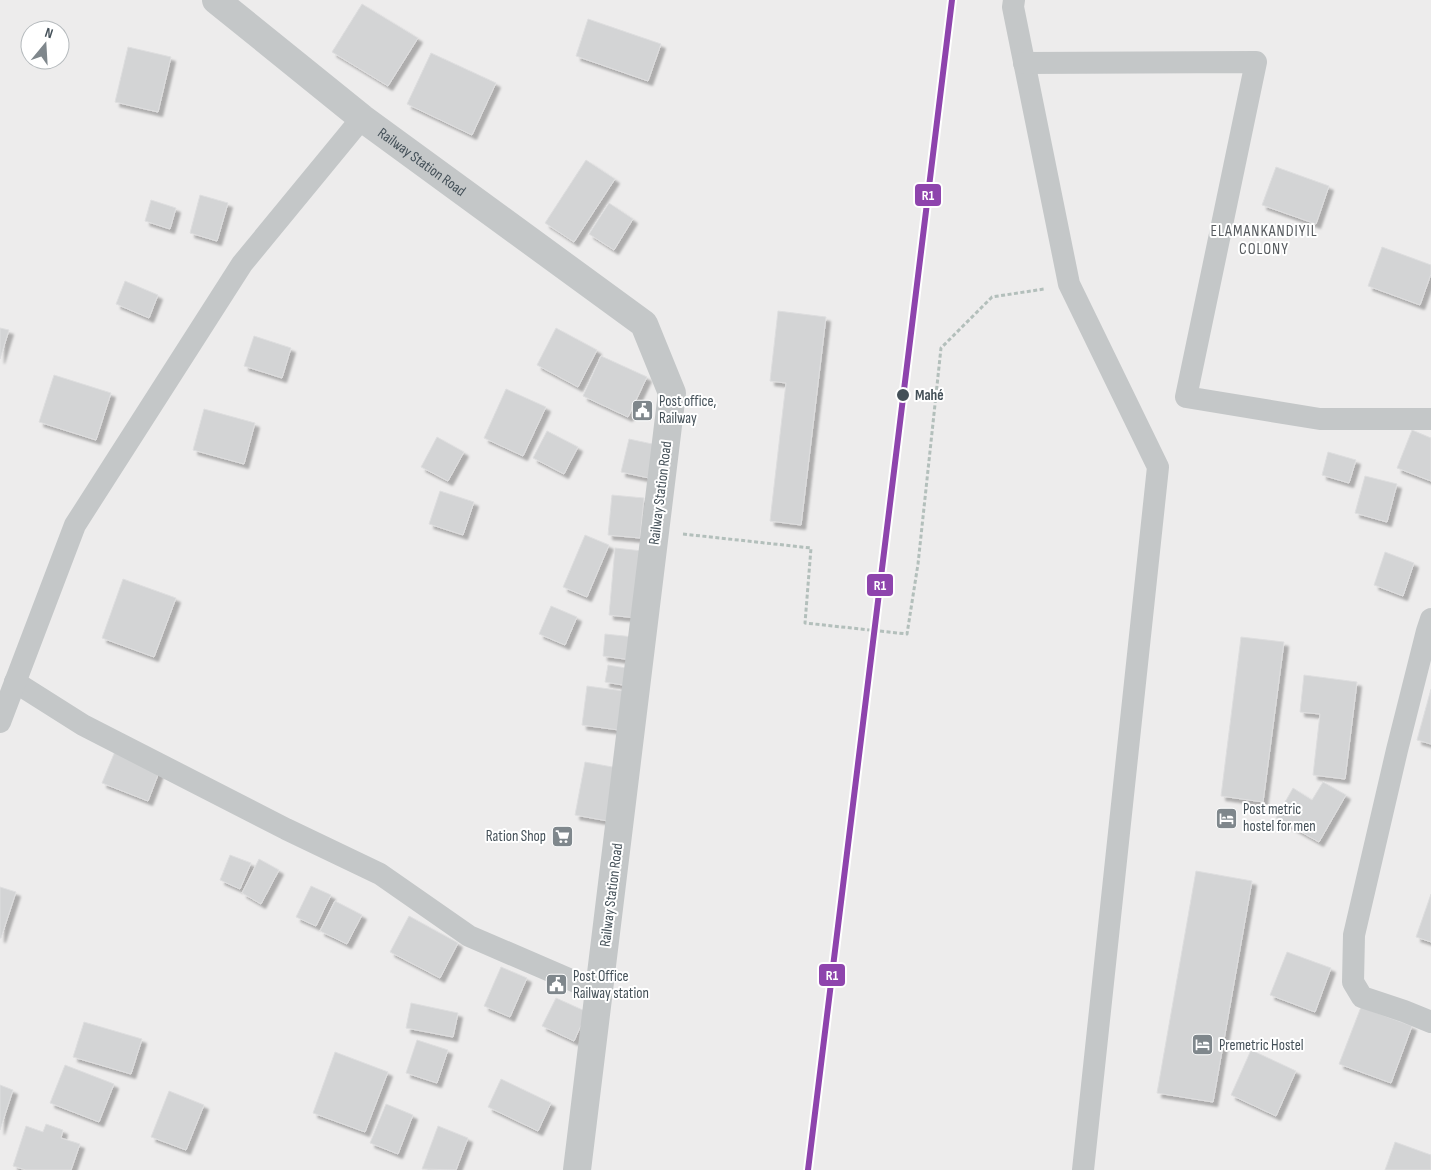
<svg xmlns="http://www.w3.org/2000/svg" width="1431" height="1170" viewBox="0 0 1431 1170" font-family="'Sofia Sans Condensed',sans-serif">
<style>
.building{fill:#d3d4d5;stroke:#dededf;filter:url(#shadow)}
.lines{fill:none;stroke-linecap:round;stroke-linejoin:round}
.path{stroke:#b3bfbb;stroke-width:3;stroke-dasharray:4 2.5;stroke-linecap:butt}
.minor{stroke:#c4c7c8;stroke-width:22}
.tertiary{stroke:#c4c7c8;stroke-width:28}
.rail-1-casing{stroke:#fff;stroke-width:10}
.rail-1{stroke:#8e44ad;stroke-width:6}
.stop-dot{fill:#445058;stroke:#fff;stroke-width:2}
.labels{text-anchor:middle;stroke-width:4;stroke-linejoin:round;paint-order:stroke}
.street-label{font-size:15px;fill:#445058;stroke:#fff}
.stop-label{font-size:15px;font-weight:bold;fill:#445058;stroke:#fff;text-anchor:start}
.poi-label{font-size:15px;fill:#445058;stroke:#fff;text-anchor:start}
.neighbourhood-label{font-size:16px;letter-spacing:1px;fill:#585c60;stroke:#fff}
.line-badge{stroke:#fff;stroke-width:2}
.badge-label{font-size:14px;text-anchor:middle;font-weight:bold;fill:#fff}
</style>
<defs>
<filter id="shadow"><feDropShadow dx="4.5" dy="4.5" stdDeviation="1" flood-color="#0004"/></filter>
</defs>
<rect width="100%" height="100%" fill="#edecec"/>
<g class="building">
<polygon points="362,4 418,38 388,86 332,52"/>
<polygon points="588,19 661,44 648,81 576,56"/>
<polygon points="128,47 171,57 158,112 115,102"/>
<polygon points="431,53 496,83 472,135 407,104"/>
<polygon points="586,160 615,179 574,242 545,223"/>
<polygon points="1276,167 1329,186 1316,224 1262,205"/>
<polygon points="200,195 228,203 217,241 190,233"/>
<polygon points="151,200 176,208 170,229 145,221"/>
<polygon points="609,203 633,219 614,250 589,234"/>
<polygon points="1382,247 1431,265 1431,274 1420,305 1368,286"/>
<polygon points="125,281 158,295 149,318 116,304"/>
<polygon points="778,311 826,317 801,525 770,521 786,383 770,381"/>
<polygon points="0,328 9,330 0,359"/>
<polygon points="556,328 597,350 578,387 537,365"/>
<polygon points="254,336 291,348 282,378 244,366"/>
<polygon points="601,356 647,377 628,417 583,396"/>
<polygon points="54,375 111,393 96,440 39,422"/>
<polygon points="506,389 546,407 523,456 484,438"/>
<polygon points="204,409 255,423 244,464 193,450"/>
<polygon points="1412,430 1431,438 1431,481 1397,468"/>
<polygon points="547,431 578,447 564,474 533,458"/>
<polygon points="437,437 464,452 448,481 421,467"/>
<polygon points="629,439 657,445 649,478 621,472"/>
<polygon points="1328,452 1356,460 1349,483 1322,475"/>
<polygon points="1365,476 1397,484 1387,522 1355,513"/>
<polygon points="440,491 474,502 463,535 429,524"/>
<polygon points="612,495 644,498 640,538 608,535"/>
<polygon points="585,535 609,545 587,597 563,587"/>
<polygon points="615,548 643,551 637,618 609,615"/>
<polygon points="1385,552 1414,563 1403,596 1374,585"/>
<polygon points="123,579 176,598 154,657 102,638"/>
<polygon points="551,606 577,617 565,645 539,634"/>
<polygon points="605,634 634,637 632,660 603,656"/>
<polygon points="1241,637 1284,642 1263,802 1221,796"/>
<polygon points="608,665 632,669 629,686 605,682"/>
<polygon points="1304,675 1357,682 1345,779 1313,775 1320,714 1300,712"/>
<polygon points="587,686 624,691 619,730 582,725"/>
<polygon points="1431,689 1431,744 1417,740"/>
<polygon points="116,749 161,767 148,801 102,783"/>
<polygon points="585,762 618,768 608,821 575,815"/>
<polygon points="1323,782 1346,795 1319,842 1276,818 1293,788 1312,800"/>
<polygon points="230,855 251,863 240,889 220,880"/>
<polygon points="259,859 279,870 261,904 242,893"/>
<polygon points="1196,871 1252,881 1213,1102 1157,1093"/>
<polygon points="311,886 331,895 316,926 296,917"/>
<polygon points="0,887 16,892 1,938 0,938"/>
<polygon points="1431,894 1431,942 1416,937"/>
<polygon points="335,901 362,915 347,944 320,931"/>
<polygon points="409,916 458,943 440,978 390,952"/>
<polygon points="1287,952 1331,968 1315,1012 1270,995"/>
<polygon points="501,967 527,978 510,1017 484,1006"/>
<polygon points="556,998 587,1012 574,1041 542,1026"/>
<polygon points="411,1003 458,1013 453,1037 406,1028"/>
<polygon points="1361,1007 1412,1026 1391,1083 1339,1064"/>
<polygon points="84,1022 142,1039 131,1074 73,1057"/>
<polygon points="417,1040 448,1050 437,1083 406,1073"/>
<polygon points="1251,1050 1296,1071 1276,1116 1231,1095"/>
<polygon points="335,1052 388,1072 365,1132 313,1113"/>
<polygon points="65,1065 114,1084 99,1122 50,1103"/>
<polygon points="501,1079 551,1103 538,1131 488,1107"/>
<polygon points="0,1085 13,1090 0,1130"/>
<polygon points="169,1091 204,1105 186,1150 151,1137"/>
<polygon points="386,1104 413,1115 398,1154 370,1143"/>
<polygon points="46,1124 63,1130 61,1138 80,1144 71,1170 26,1170 13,1166 26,1126 43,1132"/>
<polygon points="438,1126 468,1138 456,1170 422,1169"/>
<polygon points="1395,1142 1431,1155 1431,1170 1385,1170"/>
</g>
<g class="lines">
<polyline class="path" points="683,534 811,548 805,623 907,634 918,564 941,348 992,297 1044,289"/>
<g class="minor">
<polyline points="1014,0 1013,7 1069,284 1158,467 1083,1170"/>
<polyline points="1024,63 1256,62 1186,397 1320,419 1431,419"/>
<polyline points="1431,619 1427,631 1397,750 1354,935 1353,982 1362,997 1404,1011 1431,1022"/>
<polyline points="15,682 83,725 286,829 380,874 469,936 599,992"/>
<polyline points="0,722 75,525 242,264 362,118"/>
</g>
<path class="tertiary" id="s1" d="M216,0l146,118 282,206 28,69 -95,777"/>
<defs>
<polyline id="rail-1" points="808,1170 952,0"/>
</defs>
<use href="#rail-1" class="rail-1-casing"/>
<use href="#rail-1" class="rail-1"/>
</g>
<defs>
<symbol id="civic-square" viewBox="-11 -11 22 22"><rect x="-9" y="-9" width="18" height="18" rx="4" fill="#7f878c" stroke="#fff"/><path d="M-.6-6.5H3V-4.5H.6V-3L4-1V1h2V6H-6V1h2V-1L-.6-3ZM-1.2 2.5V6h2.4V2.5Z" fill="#fff"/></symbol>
<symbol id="hotel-square" viewBox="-11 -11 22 22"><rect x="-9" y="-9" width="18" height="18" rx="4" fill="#7f878c" stroke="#fff"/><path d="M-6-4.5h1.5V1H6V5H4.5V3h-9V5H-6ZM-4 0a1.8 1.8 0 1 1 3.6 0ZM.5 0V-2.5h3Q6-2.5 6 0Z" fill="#fff"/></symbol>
<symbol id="supermarket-square" viewBox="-11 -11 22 22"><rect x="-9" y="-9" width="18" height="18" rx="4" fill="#7f878c" stroke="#fff"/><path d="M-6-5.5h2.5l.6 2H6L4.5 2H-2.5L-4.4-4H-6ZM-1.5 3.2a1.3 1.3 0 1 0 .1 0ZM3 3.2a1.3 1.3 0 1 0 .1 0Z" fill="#fff"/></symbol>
</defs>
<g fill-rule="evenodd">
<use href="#civic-square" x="630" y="398" width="25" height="25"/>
<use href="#hotel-square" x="1214" y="806" width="25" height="25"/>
<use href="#supermarket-square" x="550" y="824" width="25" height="25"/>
<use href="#civic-square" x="544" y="972" width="25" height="25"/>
<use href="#hotel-square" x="1190" y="1032" width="25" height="25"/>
</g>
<circle class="stop-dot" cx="903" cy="395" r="7"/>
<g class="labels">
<g class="street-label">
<text dy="5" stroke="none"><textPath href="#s1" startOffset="262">Railway Station Road</textPath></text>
<text transform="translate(660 493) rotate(-83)" y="5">Railway Station Road</text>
<text transform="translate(611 895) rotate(-83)" y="5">Railway Station Road</text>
</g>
<g class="stop-label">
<text x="915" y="400">Mahé</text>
</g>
<g class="poi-label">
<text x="659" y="406">Post office,<tspan x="659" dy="17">Railway</tspan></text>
<text x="1243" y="814">Post metric<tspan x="1243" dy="17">hostel for men</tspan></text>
<text x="546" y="841" text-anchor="end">Ration Shop</text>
<text x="573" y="981">Post Office<tspan x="573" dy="17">Railway station</tspan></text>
<text x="1219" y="1050">Premetric Hostel</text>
</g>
<g class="neighbourhood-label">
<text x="1264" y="236">ELAMANKANDIYIL<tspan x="1264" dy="18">COLONY</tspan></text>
</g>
</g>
<g class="line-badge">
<rect x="914" y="183" width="28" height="24" rx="5" fill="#8e44ad"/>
<rect x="866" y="573" width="28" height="24" rx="5" fill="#8e44ad"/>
<rect x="818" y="963" width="28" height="24" rx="5" fill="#8e44ad"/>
</g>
<g class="badge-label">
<text x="928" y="200">R1</text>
<text x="880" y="590">R1</text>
<text x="832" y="980">R1</text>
</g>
<g transform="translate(45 45) rotate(18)"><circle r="24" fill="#ffffff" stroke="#b4b9bc"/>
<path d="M0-4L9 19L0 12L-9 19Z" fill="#7f878c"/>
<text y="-8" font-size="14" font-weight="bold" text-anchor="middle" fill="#445058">N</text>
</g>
</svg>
